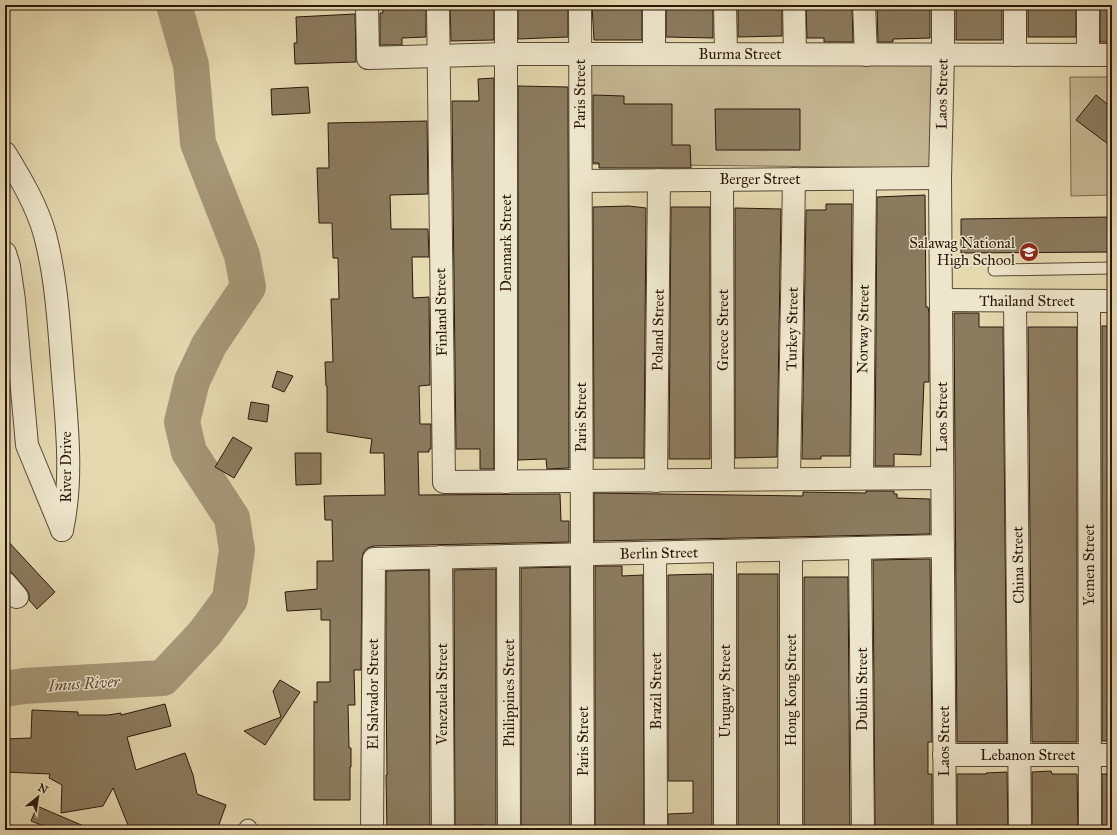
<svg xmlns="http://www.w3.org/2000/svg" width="1117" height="835" viewBox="0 0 1117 835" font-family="'IM FELL Great Primer',serif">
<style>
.green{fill:#c5b894;stroke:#78684e}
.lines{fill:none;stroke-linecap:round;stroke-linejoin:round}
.river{stroke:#a59777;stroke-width:36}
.building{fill:#8b7c60;stroke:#2a1709}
.service-casing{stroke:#594833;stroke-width:13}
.pedestrian-casing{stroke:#594833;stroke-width:19}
.minor-casing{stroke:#594833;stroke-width:24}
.tertiary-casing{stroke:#594833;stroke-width:24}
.service{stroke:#eee6cc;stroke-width:11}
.pedestrian{stroke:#eee6cc;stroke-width:17}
.minor{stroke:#eee6cc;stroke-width:22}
.tertiary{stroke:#eee6cc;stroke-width:22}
.labels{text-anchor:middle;stroke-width:3;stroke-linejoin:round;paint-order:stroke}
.street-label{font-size:15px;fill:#2a1709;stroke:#eee6cc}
.poi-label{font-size:15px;fill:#2a1709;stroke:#eee6cc;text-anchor:end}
.water-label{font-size:16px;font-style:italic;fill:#5b4a35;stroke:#eee6cc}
</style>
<rect width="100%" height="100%" fill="#e5d9b0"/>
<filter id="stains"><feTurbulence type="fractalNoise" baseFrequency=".005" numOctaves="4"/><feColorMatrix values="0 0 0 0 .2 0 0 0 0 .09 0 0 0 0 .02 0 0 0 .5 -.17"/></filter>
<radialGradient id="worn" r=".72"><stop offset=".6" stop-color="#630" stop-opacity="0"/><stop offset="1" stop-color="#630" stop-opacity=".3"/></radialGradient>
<g class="green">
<polygon points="584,57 938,58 932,168 589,164"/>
<polygon points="1070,77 1112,77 1112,195 1071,196"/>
</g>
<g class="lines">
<polyline class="river" points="5,689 24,686 163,678 205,633 230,599 237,550 232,518 189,452 182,422 192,381 209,345 248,287 242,255 198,143 191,65 174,5"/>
</g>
<g class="building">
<polygon points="382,5 426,5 426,37 402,38 402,45 380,45 380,13 383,13"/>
<polygon points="450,5 494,5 494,40 451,41"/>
<polygon points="518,5 568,5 568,37 518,39"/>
<polygon points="592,5 642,5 642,40 594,40"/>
<polygon points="666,5 713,5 713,38 666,37"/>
<polygon points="738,5 782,5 782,36 738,37"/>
<polygon points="806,5 852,5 853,42 824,42 824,38 807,38"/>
<polygon points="877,5 930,5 930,38 893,39 893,42 878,42"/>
<rect x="956" y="5" width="46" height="35"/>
<rect x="1028" y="5" width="48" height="32"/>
<rect x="1100" y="5" width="12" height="37"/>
<polygon points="355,14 356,62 295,64 294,43 297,43 296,17"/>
<polygon points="494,78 494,469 480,469 480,449 456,449 452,101 479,101 478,79"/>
<polygon points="518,86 568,87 569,468 547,469 546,459 518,460"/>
<polygon points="308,87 310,113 272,115 271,89"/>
<polygon points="593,95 624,96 624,104 672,104 672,145 690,145 691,168 599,168 599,163 593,163"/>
<polygon points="1096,95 1112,108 1112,147 1076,120"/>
<polygon points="715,109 800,109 800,150 716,150"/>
<polygon points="427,121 428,194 390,195 391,229 428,229 429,257 412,257 413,298 429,297 430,385 419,386 420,424 431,424 431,449 429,449 429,452 418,452 419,495 560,494 561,521 569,521 569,542 374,546 367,548 363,553 362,559 361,670 354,670 355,705 348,705 349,748 351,748 351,767 350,767 350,800 314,800 314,701 317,703 317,682 330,682 330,620 321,620 321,609 287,611 285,592 317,589 317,561 333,561 332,520 325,520 324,496 385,495 384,453 370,453 372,439 327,432 327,386 326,386 325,362 333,362 331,299 339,299 338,258 333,258 332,223 319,223 317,168 329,168 328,123"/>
<polygon points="925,195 926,307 928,307 929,313 929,382 924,382 921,455 894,454 894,466 875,466 877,197"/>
<polygon points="826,204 852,204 850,456 821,456 821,459 802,459 806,210 826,210"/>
<polygon points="629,206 646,208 644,458 594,458 593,207"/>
<polygon points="671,207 710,207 710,459 669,459"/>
<polygon points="735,208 781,209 777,457 735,458"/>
<polygon points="1112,217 1112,252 961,253 961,219"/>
<polygon points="954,313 979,313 979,327 1003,327 1007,742 957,742"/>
<rect x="1102" y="326" width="10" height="415"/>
<polygon points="1028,327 1077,327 1077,742 1032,742"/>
<polygon points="277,371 293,376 284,392 272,387"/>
<polygon points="251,402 269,405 267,422 248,419"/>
<polygon points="233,437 252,448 234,478 215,467"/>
<polygon points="295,453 321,453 321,484 296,485"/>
<polygon points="866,491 894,491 894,494 897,494 897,498 930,499 930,534 594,541 594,493 803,496 803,492 866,493"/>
<polygon points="5,538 55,592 37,609 29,600 29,594 26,589 14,575 10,571 5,571"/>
<polygon points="930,559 932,742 928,742 928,774 932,774 932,830 875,830 873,560"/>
<polygon points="595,566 622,566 622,576 643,575 644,830 595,830"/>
<polygon points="570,567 570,830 521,830 521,568"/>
<polygon points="496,569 496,830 482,830 482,825 455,826 454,570"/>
<polygon points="429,570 430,830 387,830 386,775 387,775 386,684 386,571"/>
<polygon points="712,574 712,830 668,830 668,814 693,813 693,781 668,781 668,575"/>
<rect x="738" y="574" width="40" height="256"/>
<polygon points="804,577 848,577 850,830 804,830"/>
<polygon points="280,680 300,692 265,745 244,731 281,717 273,691"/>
<polygon points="165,704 171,726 127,737 136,770 185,753 193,775 197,794 226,805 217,830 130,830 113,788 103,806 61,813 62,785 49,778 50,774 5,772 5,739 31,738 32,710 78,712 78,715 108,715 121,713 121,715"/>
<polygon points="1051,771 1052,774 1077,774 1078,830 1032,830 1032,772"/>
<polygon points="1007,772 1008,830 957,830 957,774 986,774 986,773"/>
<rect x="1102" y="774" width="10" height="56"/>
<polygon points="37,806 93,830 54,830 31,821"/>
</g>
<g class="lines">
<defs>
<polyline id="service" points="994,270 1112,268"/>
<polyline id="pedestrian" points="247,830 248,828"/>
<g id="minor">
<polyline points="367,5 368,58 506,54 580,54"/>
<polyline points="438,5 444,482 942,478"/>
<polyline points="506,5 506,482"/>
<polyline points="725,5 726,54"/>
<polyline points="794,5 795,54"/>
<polyline points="864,5 866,55"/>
<polyline points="943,5 943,55 940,178 945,830"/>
<polyline points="1015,5 1015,55"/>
<polyline points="1088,5 1088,55"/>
<polyline points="654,54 654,5"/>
<polyline points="722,180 723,480"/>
<polyline points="581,181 940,178"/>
<polyline points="941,300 1112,301"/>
<polyline points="1015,301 1020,830"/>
<polyline points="1089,301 1090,830"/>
<polyline points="862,478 865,179"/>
<polyline points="789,479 794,179"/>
<polyline points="656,481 659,180"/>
<polyline points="860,548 863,830"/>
<polyline points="725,551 725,830"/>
<polyline points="655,553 656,830"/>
<polyline points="508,556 509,830"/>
<polyline points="441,557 443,830"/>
<polyline points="5,583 17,597"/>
<polyline points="944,755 1112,755"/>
<polyline points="372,830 374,559 943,546"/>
<polyline points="791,830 791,550"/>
</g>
<g id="tertiary">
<polyline points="580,5 583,830"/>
<polyline points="580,54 1112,55"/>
<path d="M5,153c16,26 32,53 40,82 12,46 14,93 18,141 4,51 10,103 -1,154"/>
<polyline points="5,253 9,266 14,300 27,445 62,530"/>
</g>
</defs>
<use href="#service" class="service-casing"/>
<use href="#pedestrian" class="pedestrian-casing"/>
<use href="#minor" class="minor-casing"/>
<use href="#tertiary" class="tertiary-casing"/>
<use href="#service" class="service"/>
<use href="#pedestrian" class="pedestrian"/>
<use href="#minor" class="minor"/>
<use href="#tertiary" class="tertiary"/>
</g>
<defs>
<symbol id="school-disc" viewBox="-11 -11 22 22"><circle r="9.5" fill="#8f2418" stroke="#eee6cc"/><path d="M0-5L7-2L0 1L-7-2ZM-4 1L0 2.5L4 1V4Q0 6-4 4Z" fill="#fff"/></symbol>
</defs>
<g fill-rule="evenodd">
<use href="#school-disc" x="1018" y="241" width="22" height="22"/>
</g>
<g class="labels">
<g class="street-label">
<text x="740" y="59">Burma Street</text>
<text transform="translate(580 94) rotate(-90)" y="5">Paris Street</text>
<text transform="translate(942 94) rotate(-89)" y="5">Laos Street</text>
<text x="760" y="184">Berger Street</text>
<text transform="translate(506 243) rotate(-90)" y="5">Denmark Street</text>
<text x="1027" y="306">Thailand Street</text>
<text transform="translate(441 312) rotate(-91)" y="5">Finland Street</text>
<text transform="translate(792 329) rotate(-89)" y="5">Turkey Street</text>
<text transform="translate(863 329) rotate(-89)" y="5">Norway Street</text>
<text transform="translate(658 330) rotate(-89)" y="5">Poland Street</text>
<text transform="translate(723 330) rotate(-90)" y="5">Greece Street</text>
<text transform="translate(581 417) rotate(-90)" y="5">Paris Street</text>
<text transform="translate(942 417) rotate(-90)" y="5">Laos Street</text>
<text transform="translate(66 467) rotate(-90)" y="5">River Drive</text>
<text transform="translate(659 553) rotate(-1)" y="5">Berlin Street</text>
<text transform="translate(1018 565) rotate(-91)" y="5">China Street</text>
<text transform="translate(1089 565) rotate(-90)" y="5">Yemen Street</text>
<text transform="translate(862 689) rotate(-90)" y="5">Dublin Street</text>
<text transform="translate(791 690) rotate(-90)" y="5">Hong Kong Street</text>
<text transform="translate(656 691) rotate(-90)" y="5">Brazil Street</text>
<text transform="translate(725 691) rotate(-90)" y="5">Uruguay Street</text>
<text transform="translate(509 693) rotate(-90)" y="5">Philippines Street</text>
<text transform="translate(373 694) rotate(-90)" y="5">El Salvador Street</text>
<text transform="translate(442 694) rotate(-90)" y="5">Venezuela Street</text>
<text transform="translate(583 741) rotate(-90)" y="5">Paris Street</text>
<text transform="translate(944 741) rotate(-90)" y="5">Laos Street</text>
<text x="1028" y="760">Lebanon Street</text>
</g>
<g class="poi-label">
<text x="1015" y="248">Salawag National<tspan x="1015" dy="17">High School</tspan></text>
</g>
<g class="water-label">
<text transform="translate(84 683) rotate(-4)" y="6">Imus River</text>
</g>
</g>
<rect width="1117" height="835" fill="none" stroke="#e5d9b0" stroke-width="20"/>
<rect x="6" y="6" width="1105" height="823" fill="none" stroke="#2a1709" stroke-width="2"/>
<rect x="10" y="10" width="1097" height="815" fill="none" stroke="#2a1709"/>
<g transform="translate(38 797) rotate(30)" stroke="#eee6cc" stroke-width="3" paint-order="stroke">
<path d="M0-3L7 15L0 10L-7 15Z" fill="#2a1709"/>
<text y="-6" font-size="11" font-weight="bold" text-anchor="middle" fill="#2a1709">N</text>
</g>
<rect width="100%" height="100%" filter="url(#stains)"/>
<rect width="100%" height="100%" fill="url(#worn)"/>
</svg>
